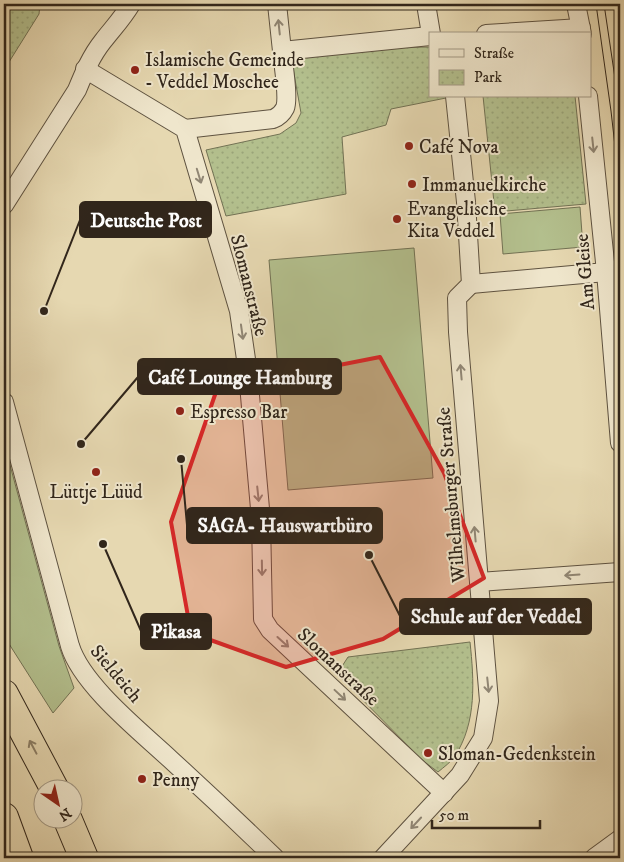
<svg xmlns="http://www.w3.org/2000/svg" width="624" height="862" viewBox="0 0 624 862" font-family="'IM FELL DW Pica',serif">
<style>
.green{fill:#b3bf8d;stroke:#727254}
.park{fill:url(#park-dots);stroke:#727254}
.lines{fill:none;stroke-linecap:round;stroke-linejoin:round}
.street-casing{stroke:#5e5240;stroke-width:20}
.highway-casing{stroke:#31261b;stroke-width:30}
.street{stroke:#efe6cc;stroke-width:18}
.highway{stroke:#e6d8b1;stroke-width:28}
.tram{stroke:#31261b;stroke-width:1}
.rail{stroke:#31261b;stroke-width:4;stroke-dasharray:9 9;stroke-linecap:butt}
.oneway{stroke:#908674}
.oneway2{stroke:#8c7f66}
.marked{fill:#d62828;fill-opacity:0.2;stroke:#d62828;stroke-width:4;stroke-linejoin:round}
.poi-dot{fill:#8f2418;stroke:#efe6cc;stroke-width:2}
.labels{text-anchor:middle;stroke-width:4;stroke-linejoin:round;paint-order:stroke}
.poi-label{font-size:19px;fill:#31261b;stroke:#efe6cc;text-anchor:start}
.street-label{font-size:19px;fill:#31261b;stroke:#efe6cc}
.leader{fill:none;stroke:#31261b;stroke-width:2}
.callout-dot{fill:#31261b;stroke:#efe6cc;stroke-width:2}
.callout{fill:#31261b;stroke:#31261b;stroke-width:2}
.callout-label{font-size:20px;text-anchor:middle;font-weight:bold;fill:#fff}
</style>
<defs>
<pattern id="park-dots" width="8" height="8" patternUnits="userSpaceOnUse" patternTransform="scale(1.25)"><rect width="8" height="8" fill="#b3bf8d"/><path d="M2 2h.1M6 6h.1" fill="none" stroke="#9aa479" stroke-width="1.8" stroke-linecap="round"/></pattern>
</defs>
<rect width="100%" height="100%" fill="#e6d8b1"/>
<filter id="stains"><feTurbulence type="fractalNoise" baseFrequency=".004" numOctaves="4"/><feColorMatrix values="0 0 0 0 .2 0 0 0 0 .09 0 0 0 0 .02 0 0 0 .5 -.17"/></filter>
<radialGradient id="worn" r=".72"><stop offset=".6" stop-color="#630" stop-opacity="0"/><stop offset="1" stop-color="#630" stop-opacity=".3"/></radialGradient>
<g class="green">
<polygon points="580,207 583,247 503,254 500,214"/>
<polygon points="414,248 433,478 288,490 269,260"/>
<polygon points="4,443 59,646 74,688 53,713 4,636"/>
</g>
<g class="park">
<polygon points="4,4 40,4 39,14 4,70"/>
<polygon points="430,47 430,96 451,97 391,109 386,125 342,137 346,194 226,216 206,150 280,134 296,123 301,113 291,57 355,48"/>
<polygon points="483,96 575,96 586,204 495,212"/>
<path d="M470,642c4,38 7,80 -15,114 -4,6 -11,11 -17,16l-16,-12 -85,-86 11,-17z"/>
</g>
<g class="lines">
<defs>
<g id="street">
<polyline points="277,4 282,51"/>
<polyline points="426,4 431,34"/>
<polyline points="576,4 582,34"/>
<polyline points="486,34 581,28"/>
<polyline points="85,69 185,129 239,311 248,373 261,520 263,619 270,630 444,793"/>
<polyline points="588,96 606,272 620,443"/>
<path d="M185,129l88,-10c5,-2 9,-5 12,-11 4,-10 -2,-45 -3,-57l148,-15"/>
<path d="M4,205l73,-115c7,-17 14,-34 26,-49 10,-13 19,-22 28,-37"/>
<polyline points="471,284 606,272"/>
<path d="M4,402l66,244c12,39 70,85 100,113 36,33 71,66 105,99"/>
<polyline points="479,582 620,572"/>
<polyline points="383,858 460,775 483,738 489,701 458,332 457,298 471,284 466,202 455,96"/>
<polyline points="594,858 620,839"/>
</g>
<g id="highway">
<polyline points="4,694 55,790"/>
<polyline points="4,817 19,858"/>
<polyline points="68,820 84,858"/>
</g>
</defs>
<use href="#street" class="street-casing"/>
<use href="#highway" class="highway-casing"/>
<use href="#street" class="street"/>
<use href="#highway" class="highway"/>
<g class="tram">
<polyline points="596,4 611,111 620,190"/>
<polyline points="604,4 620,112"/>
</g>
<polyline class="rail" points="617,4 620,24"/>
</g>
<defs><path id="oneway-shaft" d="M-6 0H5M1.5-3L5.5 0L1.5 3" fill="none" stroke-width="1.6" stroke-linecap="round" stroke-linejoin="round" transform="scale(1.25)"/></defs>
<g class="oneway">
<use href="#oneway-shaft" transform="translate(279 27) rotate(-96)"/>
<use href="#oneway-shaft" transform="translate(593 145) rotate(84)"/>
<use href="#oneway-shaft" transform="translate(199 176) rotate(73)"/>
<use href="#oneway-shaft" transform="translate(242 332) rotate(82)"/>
<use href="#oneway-shaft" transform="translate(461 372) rotate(-95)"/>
<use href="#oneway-shaft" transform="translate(258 494) rotate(84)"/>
<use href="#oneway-shaft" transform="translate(475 534) rotate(-95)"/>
<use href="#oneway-shaft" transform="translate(262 568) rotate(89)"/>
<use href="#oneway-shaft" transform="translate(572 575) rotate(176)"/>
<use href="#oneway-shaft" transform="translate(283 642) rotate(42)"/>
<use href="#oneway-shaft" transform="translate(488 685) rotate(84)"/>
<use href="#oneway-shaft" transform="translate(340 695) rotate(43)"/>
<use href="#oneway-shaft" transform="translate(416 823) rotate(133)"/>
</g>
<use class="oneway2" href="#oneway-shaft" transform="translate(33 747) rotate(-118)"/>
<path class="marked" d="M380,357l64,116 40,105 -101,61 -97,28 -95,-34 -20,-111 46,-133z"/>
<g class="poi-dot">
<circle cx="135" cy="70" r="5"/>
<circle cx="409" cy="146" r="5"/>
<circle cx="412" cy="184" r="5"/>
<circle cx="397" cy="219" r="5"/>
<circle cx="180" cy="411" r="5"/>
<circle cx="96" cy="472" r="5"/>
<circle cx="428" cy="753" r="5"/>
<circle cx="142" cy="779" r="5"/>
</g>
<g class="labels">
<g class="poi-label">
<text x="145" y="66">Islamische Gemeinde<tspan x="145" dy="22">- Veddel Moschee</tspan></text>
<text x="419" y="153">Café Nova</text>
<text x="422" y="191">Immanuelkirche</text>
<text x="407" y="215">Evangelische<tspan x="407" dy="22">Kita Veddel</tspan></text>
<text x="190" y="418">Espresso Bar</text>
<text x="96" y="498" text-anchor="middle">Lüttje Lüüd</text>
<text x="438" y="760">Sloman-Gedenkstein</text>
<text x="152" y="786">Penny</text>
</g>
<g class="street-label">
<text transform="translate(584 272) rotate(-95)" y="7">Am Gleise</text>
<text transform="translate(250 285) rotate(76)" y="7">Slomanstraße</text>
<text transform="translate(450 495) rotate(-95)" y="7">Wilhelmsburger Straße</text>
<text transform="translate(339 666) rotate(43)" y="7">Slomanstraße</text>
<text transform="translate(117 673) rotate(50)" y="7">Sieldeich</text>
</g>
</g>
<path class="leader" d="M44 311L80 220M81 444L138 377M181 459L187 525M369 555L400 616M103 544L141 631"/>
<g class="callout-dot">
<circle cx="44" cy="311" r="5"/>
<circle cx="81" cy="444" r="5"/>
<circle cx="181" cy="459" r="5"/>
<circle cx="369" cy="555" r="5"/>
<circle cx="103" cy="544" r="5"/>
</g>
<g class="callout">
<rect x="80" y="202" width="131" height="35" rx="5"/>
<rect x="138" y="359" width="203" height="35" rx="5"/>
<rect x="187" y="508" width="195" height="35" rx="5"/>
<rect x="400" y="599" width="191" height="35" rx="5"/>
<rect x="141" y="614" width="70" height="35" rx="5"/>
</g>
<g class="callout-label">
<text x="146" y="227">Deutsche Post</text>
<text x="240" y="384">Café Lounge Hamburg</text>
<text x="285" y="532">SAGA- Hauswartbüro</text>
<text x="496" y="623">Schule auf der Veddel</text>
<text x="176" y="638">Pikasa</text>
</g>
<rect width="624" height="862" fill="none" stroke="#e6d8b1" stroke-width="20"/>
<rect x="5" y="5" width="614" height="852" fill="none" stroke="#31261b" stroke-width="2.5"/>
<rect x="10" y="10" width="604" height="842" fill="none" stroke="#31261b"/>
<rect x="429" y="32" width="162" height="65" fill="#efe6cc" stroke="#a39985"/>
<rect x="439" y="49" width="25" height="8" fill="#efe6cc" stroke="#a39985"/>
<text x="474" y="58" font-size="15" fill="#31261b">Straße</text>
<rect x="439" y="70" width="25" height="15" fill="url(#park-dots)" stroke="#a39985"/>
<text x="474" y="82" font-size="15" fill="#31261b">Park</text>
<g transform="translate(58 804) rotate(146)"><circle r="24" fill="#efe6cc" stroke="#a39985"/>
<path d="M0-4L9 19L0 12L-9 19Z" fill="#8f2418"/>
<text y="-8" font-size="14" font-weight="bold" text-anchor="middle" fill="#31261b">N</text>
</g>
<path d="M432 820v8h108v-8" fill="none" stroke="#31261b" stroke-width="2.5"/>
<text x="439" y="820" font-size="15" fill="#31261b" stroke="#efe6cc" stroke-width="4" paint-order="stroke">50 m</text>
<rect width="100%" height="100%" filter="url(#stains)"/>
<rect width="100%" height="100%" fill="url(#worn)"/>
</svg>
